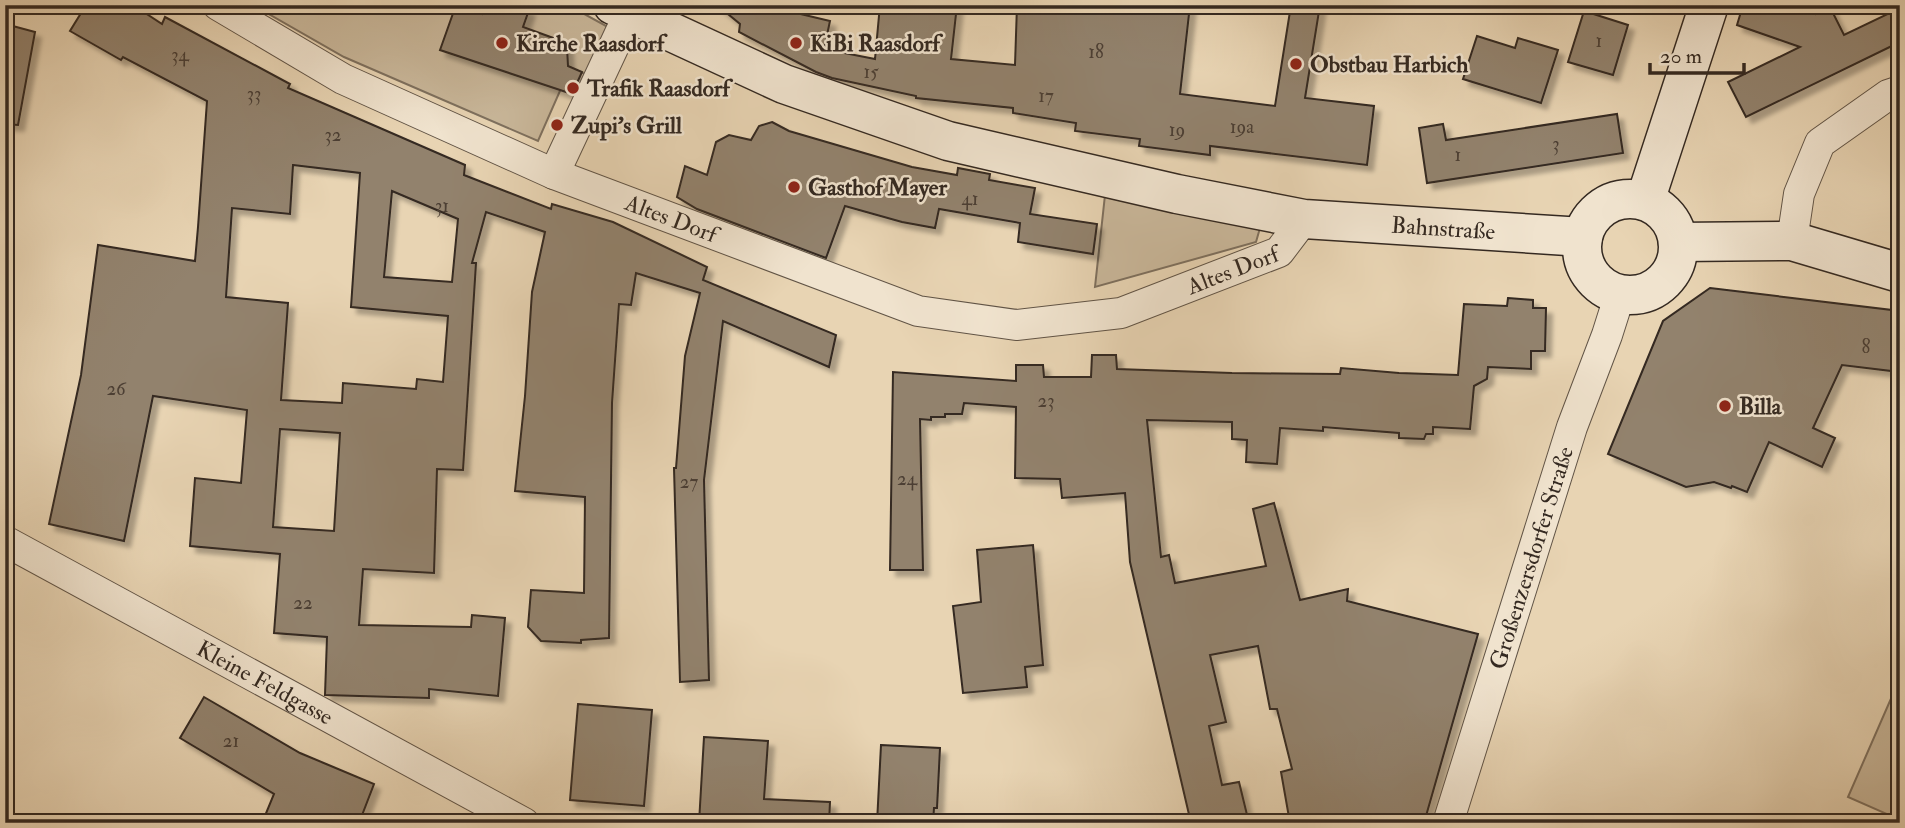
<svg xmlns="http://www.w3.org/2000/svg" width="1905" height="828" viewBox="0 0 1905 828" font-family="'IM FELL Double Pica',serif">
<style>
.green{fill:#c9b79a;stroke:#7e705e;stroke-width:2}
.building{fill:#92826d;stroke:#342921;stroke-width:2;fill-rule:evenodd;filter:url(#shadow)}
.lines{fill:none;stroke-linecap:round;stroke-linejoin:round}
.street-casing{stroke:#615446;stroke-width:32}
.secondary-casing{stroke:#342921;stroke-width:41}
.street{stroke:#f0e3ce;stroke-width:30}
.secondary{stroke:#f0e3ce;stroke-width:38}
.poi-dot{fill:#8f2418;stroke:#f0e3ce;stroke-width:2.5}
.labels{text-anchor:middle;stroke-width:5;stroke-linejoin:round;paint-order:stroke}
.number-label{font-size:19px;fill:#4c3f34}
.poi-label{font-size:23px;font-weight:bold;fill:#342921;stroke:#f0e3ce;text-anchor:start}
.street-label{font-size:23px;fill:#342921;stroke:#f0e3ce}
</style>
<defs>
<filter id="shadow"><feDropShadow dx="6" dy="6" stdDeviation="2" flood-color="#0004"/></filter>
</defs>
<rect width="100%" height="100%" fill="#e8d4b3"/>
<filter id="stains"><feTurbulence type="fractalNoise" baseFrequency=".00286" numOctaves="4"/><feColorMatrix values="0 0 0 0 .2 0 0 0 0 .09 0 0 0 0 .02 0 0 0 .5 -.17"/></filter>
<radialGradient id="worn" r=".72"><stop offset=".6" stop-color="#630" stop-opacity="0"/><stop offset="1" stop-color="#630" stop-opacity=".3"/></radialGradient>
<g class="green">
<polygon points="253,5 568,5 608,27 590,76 570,68 538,141 344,57"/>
<polygon points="1105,195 1260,228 1256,242 1095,287"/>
<polygon points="1900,678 1900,823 1886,823 1887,814 1848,797"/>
</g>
<g class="building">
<path d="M86,5h47l29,19 3,-7 125,67 -2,4 177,77 -1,10 87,34 1,-5 61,18 94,45 -4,13 133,55 -7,32 -106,-46 -19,159 5,200 -29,2 -6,-214h2l9,-112 15,-63 -64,-20 -5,32 -12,-1 -7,99 -3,235 -28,2v3l-40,-2 -13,-14 3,-37 53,3 1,-96 -70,-6 10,-95 7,-104 13,-60 -59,-20 -14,51h4l-13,207 -26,-1 -3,104 -71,-4 -4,56 112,2 1,-12 33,3 -7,78 -69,-7v9l-104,-3 2,-58 -53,-4 6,-79 -90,-8 5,-68 46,5 6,-73 -94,-14 -29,145 -75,-17 32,-149 17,-130 97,16 3,-34 9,-126 -84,-44 -2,3 -51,-29zM293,165l67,8 -9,134 97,9 -5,66 -26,-3 -1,10 -73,-6 -1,20 -61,-3 7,-97 -62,-6 6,-89 58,6zM392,191l66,28 -6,63 -68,-5zM280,429l60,4 -6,98 -61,-4z"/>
<polygon points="456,5 482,14 485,5 514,5 529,10 523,27 556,39 567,47 568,66 582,72 572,94 440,50"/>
<polygon points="717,5 790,5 788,11 830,21 824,49 875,59 880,5 957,5 951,59 1015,65 1017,5 1190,5 1180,94 1275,106 1291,5 1320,5 1305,98 1374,106 1367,165 1210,146 1210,155 1139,146 1140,139 1075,131 1076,123 1013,113 1013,108 916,98 916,96 832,78 816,72 739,32 740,24"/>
<polygon points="1743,5 1812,5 1816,14 1830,7 1844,35 1900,8 1900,42 1746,117 1728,82 1800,47 1737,25"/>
<polygon points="1584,11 1628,25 1613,75 1568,62"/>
<polygon points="9,25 35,32 18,125 5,124 5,44"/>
<polygon points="1477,36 1515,48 1518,38 1558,50 1541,103 1463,79"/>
<polygon points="1617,114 1623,153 1427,183 1419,128 1443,124 1446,140"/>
<polygon points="772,122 789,131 912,167 957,175 958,168 990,174 989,180 1035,188 1030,214 1097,224 1093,254 1018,242 1020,223 939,209 935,228 902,222 845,206 826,258 697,209 677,197 685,166 707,175 716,142 729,135 751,140 759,126"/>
<polygon points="1710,288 1900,311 1900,372 1842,365 1813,428 1835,438 1822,467 1769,442 1747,492 1732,486 1731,488 1714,482 1686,487 1608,454 1663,321"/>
<polygon points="1508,298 1533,300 1533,308 1546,308 1545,351 1531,351 1531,369 1488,367 1487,379 1474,386 1470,429 1433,427 1433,434 1426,434 1424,439 1399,438 1399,433 1323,427 1323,431 1280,428 1277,464 1246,462 1247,440 1232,439 1232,422 1147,420 1161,557 1169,555 1175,583 1266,566 1253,509 1274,503 1300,600 1348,589 1347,601 1478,634 1424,823 1290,823 1281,772 1292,769 1277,709 1270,709 1258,646 1210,655 1226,722 1209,726 1222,785 1239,782 1249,823 1191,823 1130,562 1125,493 1062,498 1060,479 1015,478 1016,407 964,403 962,414 945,414 945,417 931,417 931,420 920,419 923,570 890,570 893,372 1016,381 1016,365 1043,365 1044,377 1091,377 1092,355 1116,355 1117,369 1232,373 1340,374 1341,368 1399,373 1458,375 1464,304 1507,306"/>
<polygon points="1033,545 1043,665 1025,667 1027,687 963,693 953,606 981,602 977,550"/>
<polygon points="204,697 300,753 374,784 359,823 262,823 274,794 180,738"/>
<polygon points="578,704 652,710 644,806 570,800"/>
<polygon points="704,737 768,741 764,799 830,802 829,823 699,823"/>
<polygon points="881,745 940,748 937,808 934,808 933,823 877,823"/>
</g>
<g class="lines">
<defs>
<g id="street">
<path id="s1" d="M218,5l125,74 211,95 364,137 98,14 105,-12 158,-61 25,-33"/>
<polyline points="554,174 629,14"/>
<polyline points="1792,241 1799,194 1820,143 1888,95 1900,91"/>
<path id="s2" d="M5,541l519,282"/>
<path id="s3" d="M1448,823l124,-396 35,-92 13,-41"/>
</g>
<g id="secondary">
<path id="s4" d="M613,5l171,79 164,57 229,53 127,25 279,18"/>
<circle cx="1630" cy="247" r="48"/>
<polyline points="1645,201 1709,5"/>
<polyline points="1678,242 1792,241 1900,273"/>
</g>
</defs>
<use href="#street" class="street-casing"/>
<use href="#secondary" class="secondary-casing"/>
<use href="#street" class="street"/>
<use href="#secondary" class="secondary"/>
</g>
<g class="poi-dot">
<circle cx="502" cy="43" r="7"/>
<circle cx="796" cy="43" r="7"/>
<circle cx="1296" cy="64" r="7"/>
<circle cx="573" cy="88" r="7"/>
<circle cx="557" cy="125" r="7"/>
<circle cx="794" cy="187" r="7"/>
<circle cx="1725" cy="406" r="7"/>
</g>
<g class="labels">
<g class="number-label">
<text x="1599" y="47">1</text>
<text x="1096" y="58">18</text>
<text x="180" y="61">34</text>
<text x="871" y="78">15</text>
<text x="254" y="100">33</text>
<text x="1046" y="102">17</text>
<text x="1242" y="133">19a</text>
<text x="1177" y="136">19</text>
<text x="333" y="141">32</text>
<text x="1556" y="150">3</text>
<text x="1458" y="161">1</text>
<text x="970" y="205">41</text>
<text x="442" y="212">31</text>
<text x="1866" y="353">8</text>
<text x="116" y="395">26</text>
<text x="1046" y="407">23</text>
<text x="907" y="485">24</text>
<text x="689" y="488">27</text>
<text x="303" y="609">22</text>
<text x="231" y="747">21</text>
</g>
<g class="poi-label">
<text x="516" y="51">Kirche Raasdorf</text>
<text x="810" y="51">KiBi Raasdorf</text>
<text x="1310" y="72">Obstbau Harbich</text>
<text x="587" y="96">Trafik Raasdorf</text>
<text x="571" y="133">Zupi’s Grill</text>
<text x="808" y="195">Gasthof Mayer</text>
<text x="1739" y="414">Billa</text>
</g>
<g class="street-label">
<text dy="8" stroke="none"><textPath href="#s1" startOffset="502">Altes Dorf</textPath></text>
<text dy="8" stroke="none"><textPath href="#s4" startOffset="866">Bahnstraße</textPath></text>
<text dy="8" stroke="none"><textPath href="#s1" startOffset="1090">Altes Dorf</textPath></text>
<text dy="8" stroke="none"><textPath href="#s3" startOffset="278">Großenzersdorfer Straße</textPath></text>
<text dy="8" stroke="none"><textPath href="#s2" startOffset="296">Kleine Feldgasse</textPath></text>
</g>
</g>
<rect width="1905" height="828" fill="none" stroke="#e8d4b3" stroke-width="28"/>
<rect x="7" y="7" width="1891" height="814" fill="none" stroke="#342921" stroke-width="3.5"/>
<rect x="14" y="14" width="1877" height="800" fill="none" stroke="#342921" stroke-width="2"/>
<path d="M1650 63v10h94v-10" fill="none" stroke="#342921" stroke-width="3.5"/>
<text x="1660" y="63" font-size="21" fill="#342921" stroke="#f0e3ce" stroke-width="5" paint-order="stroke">20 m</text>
<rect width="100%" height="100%" filter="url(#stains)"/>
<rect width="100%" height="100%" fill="url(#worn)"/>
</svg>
